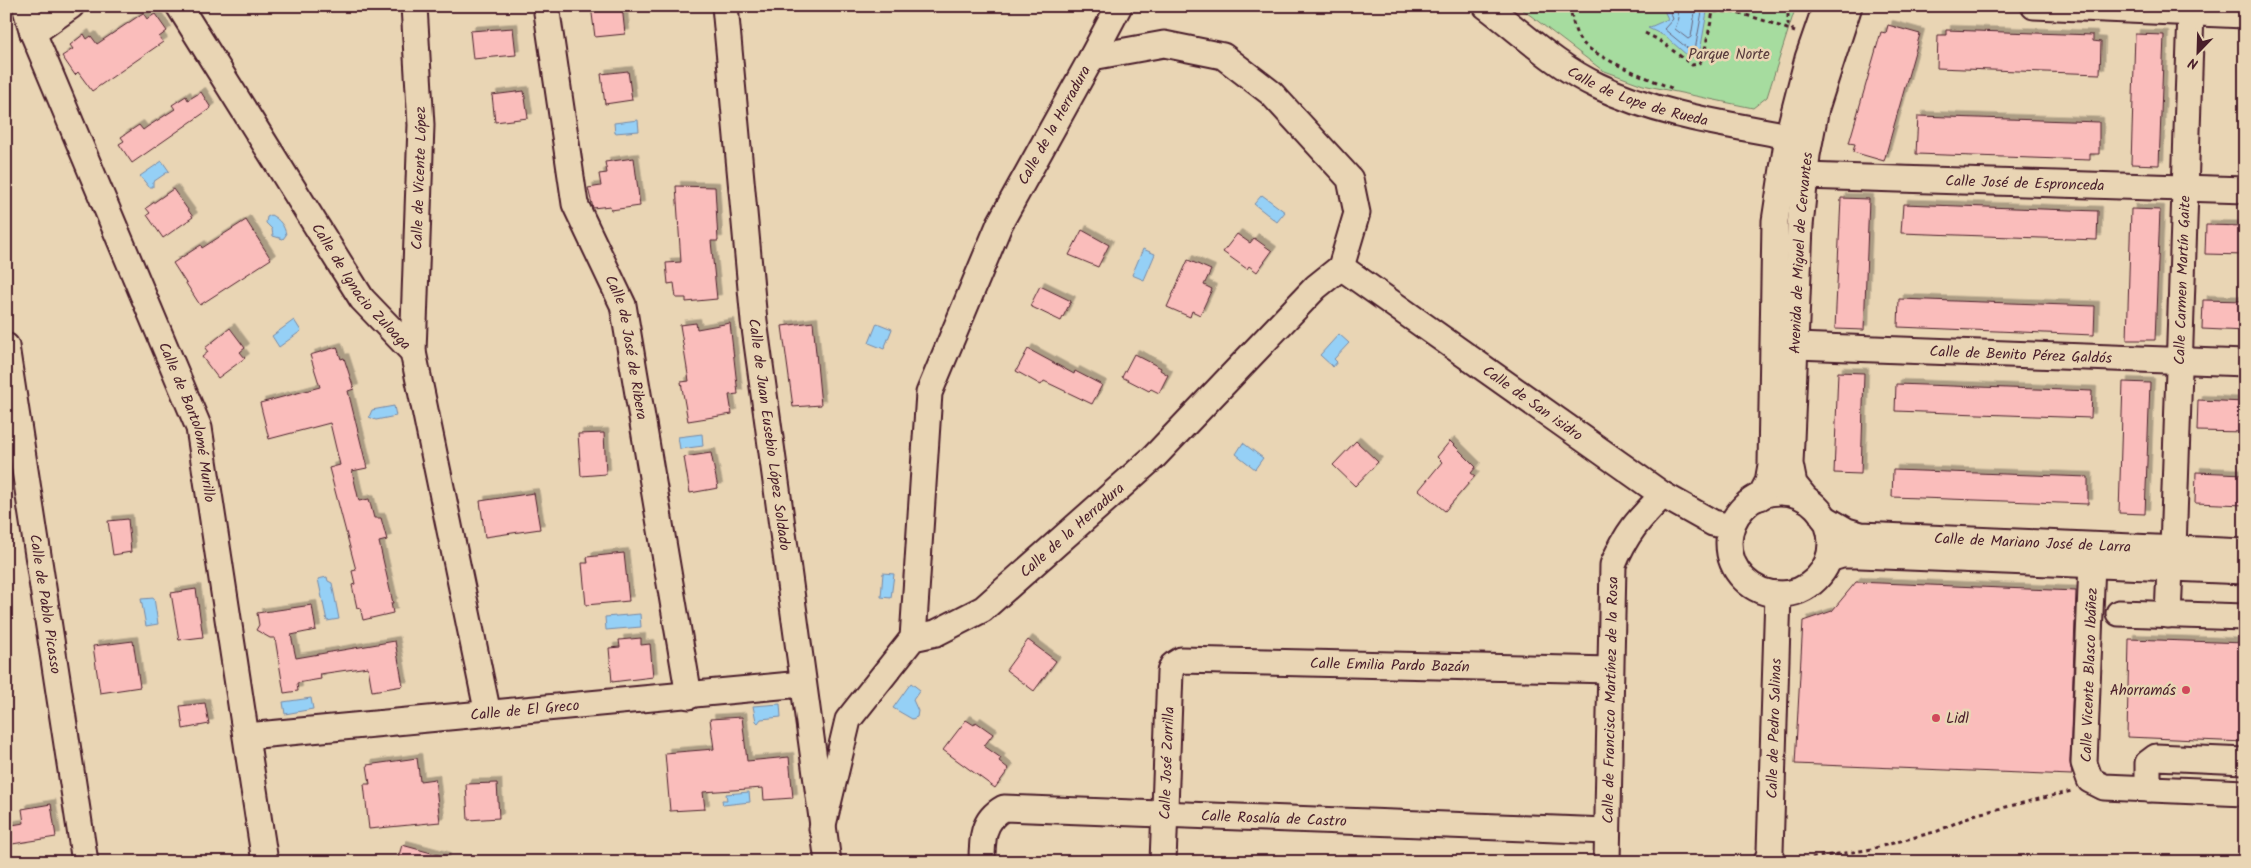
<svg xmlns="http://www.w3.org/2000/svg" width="2251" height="868" viewBox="0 0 2251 868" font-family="Kalam,sans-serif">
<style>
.green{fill:#a6dc9f;stroke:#787e65}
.water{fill:#95d0f6;stroke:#7789a5}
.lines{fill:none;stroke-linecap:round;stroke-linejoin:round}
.shore{stroke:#68667c;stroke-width:1}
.building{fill:#fabdbb;stroke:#4a1f2b;filter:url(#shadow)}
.minor-casing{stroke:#4a1f2b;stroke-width:29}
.path{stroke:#4a1f2b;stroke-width:3;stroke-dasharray:4 4;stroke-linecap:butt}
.minor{stroke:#e9d5b4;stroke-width:25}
.poi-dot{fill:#d1495b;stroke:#e9d5b4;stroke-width:2}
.labels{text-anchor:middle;stroke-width:5;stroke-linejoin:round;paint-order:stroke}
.park-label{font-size:15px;fill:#583b3c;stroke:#e9d5b4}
.street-label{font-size:15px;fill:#4a1f2b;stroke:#e9d5b4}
.poi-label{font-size:15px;fill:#4a1f2b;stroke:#e9d5b4;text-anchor:end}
</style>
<defs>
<filter id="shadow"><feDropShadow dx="4.5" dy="-4.5" stdDeviation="0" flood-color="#0004"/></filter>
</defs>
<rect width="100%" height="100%" fill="#e9d5b4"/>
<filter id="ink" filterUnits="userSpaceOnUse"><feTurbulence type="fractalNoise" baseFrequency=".02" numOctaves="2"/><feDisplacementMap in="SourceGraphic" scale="10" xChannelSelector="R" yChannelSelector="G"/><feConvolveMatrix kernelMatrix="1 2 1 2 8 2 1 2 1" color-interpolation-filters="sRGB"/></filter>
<g filter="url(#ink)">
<polygon class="green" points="1518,6 1796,6 1767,97 1753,108 1643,85 1602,70"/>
<g class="water">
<polygon points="1662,6 1708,6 1700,52 1697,56 1688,56 1665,36 1648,28 1668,19"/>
<polygon points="638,120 639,131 615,133 614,123"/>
<polygon points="162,161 169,171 153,182 153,187 149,187 140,176"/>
<polygon points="1262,195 1285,212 1277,222 1254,204"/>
<path d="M271,215c8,4 14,11 15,20l-3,4 -10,-3 -1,-7 -6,-6 1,-6z"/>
<polygon points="1143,249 1155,254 1144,280 1132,275"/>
<polygon points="294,320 301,331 279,347 272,336"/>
<polygon points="877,323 892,329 884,349 869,343"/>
<polygon points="1339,334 1349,343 1334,359 1337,362 1333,367 1320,355"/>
<polygon points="394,406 396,416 376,420 369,417 372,410"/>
<polygon points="702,434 703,446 680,449 678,437"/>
<polygon points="1243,443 1263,458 1255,469 1236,454"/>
<polygon points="883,573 894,574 891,598 881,597"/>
<polygon points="327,577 328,581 332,583 339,619 327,621 318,579"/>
<polygon points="154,598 158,624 146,626 141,599"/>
<polygon points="640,614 641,627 606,630 605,617"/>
<polygon points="911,683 920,690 913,700 918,711 917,717 912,719 893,708"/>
<polygon points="311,698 313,709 285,714 283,702"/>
<polygon points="780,704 781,717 761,719 758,723 756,721 753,706"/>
<polygon points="749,792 750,802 723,805 722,800 727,800 726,794"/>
</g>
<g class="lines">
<g class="shore">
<polyline points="1668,6 1673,19 1664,29 1692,52 1695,50 1703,6"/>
<polyline points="1675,6 1679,18 1675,29 1688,39 1691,37 1696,6"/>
</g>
</g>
<g class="building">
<polygon points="591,6 622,6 625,34 595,37"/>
<polygon points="143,13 147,19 155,14 167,31 159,37 163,42 92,91 78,72 75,75 62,56 73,49 70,45 84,34 87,39 91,36 97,44"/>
<polygon points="1888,25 1920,34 1884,161 1853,152 1855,144 1849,143 1881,32 1886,33"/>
<polygon points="513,28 516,55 473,59 470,31"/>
<polygon points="1946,30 2093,35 2093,41 2101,42 2100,74 1937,68 1938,35 1946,35"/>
<polygon points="2135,34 2164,35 2159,165 2131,164"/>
<polygon points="628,71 632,100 605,104 601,74"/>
<polygon points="524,91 528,118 495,122 492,95"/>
<polygon points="201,92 211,108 132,163 119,144 124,141 121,137 139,125 143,130 147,127 175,109 172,105 186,96 188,100"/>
<polygon points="1918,116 2099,122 2099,154 2090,154 2090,160 1916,154"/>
<polygon points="634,158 640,206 611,210 610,206 593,208 588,188 601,186 599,174 607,173 605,162"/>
<polygon points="676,186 715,187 718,241 711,241 717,299 686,302 686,298 676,298 674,283 668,284 666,263 681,262"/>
<polygon points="173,189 193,217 163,238 147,215 150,213 146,208"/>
<polygon points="1841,198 1869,199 1864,330 1835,329"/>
<polygon points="1903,204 2098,211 2097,240 1901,233"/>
<polygon points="2131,209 2160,210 2155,340 2127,340"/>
<polygon points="246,220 271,259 200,305 173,263 201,245 202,248"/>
<polygon points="2206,225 2245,226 2245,255 2205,254"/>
<polygon points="1082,230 1109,245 1098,267 1069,255"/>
<polygon points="1237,234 1250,243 1254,238 1272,251 1257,272 1249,266 1247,269 1223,252"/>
<polygon points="1188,260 1211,270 1204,285 1212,289 1200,315 1192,311 1190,317 1167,307"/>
<polygon points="1040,286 1071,301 1061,321 1030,306"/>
<polygon points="1899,299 2095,306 2094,335 1898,327"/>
<polygon points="2203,300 2245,301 2245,331 2202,329"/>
<polygon points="813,322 821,405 793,407 782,326"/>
<polygon points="696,323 697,329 730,323 738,394 729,395 732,414 688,421 681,382 689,381 680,325"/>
<polygon points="230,328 245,348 240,352 245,358 218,378 202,357 208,352 205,348"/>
<polygon points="337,347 341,359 344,358 354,389 348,391 367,468 352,471 359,501 369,499 374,518 381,518 387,540 379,542 393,603 391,603 393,613 363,620 360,607 357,608 352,585 355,584 352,571 356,570 329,468 340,465 330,423 269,439 260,403 320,387 310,355"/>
<polygon points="1028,349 1074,374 1075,371 1102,385 1092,404 1044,381 1041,385 1016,371"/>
<polygon points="1134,354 1161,368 1160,370 1168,375 1159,393 1151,389 1149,391 1122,377"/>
<polygon points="1838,372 1864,373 1861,474 1834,473"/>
<polygon points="2123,382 2150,383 2145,514 2119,513"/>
<polygon points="1896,384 2092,391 2091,418 1895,411"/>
<polygon points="2198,400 2245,402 2245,432 2197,431"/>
<polygon points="604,433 606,474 581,476 578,434"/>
<polygon points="1356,441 1378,462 1355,486 1333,465"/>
<polygon points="1450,441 1476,467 1471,473 1475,476 1445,511 1419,490 1442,462 1437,457"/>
<polygon points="711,453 718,488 690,493 684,457"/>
<polygon points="1893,470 2088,477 2088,504 1892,497"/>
<polygon points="2196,472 2245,474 2245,505 2195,503"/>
<polygon points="534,493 540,529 485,537 480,501"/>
<polygon points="128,519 131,552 113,555 108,521"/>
<polygon points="624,553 629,601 586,605 582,563 588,563 587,557"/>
<polygon points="1856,582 2076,591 2070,762 2072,775 1795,764 1803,621 1832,611"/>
<polygon points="196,589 203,637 179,640 171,593"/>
<polygon points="312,605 316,630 291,635 296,658 395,641 403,686 372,691 368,667 320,674 321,679 297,683 298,691 284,693 275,638 270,638 256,630 259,625 257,613"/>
<polygon points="641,638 641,645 650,644 653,677 612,682 609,648 620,647 619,640"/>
<polygon points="2129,639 2245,643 2245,742 2127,737"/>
<polygon points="1028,640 1056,661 1034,691 1006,670"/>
<polygon points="133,641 140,687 100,693 93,646"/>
<polygon points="205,703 209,724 183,729 180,706"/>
<polygon points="742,717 747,761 789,757 793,798 764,800 763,788 703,792 705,809 670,811 665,753 714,749 710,719"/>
<polygon points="966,720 974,725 976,722 993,734 984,746 1001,758 999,761 1009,769 995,788 943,750"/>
<polygon points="417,758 420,781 435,779 440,822 369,829 364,784 370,784 367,765"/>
<polygon points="497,783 499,818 468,820 466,784"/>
<polygon points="51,804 56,837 6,845 6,826 24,823 22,809"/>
<polygon points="402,845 446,857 445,862 397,862"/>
</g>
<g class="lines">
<defs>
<g id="minor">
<path id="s1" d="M25,6l8,27 166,395 66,434"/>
<path id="s2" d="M179,6l183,293 51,53 75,362"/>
<path id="s3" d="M546,6l29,198 48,101 66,391"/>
<path id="s4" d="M725,6l29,315 74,541"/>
<path id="s5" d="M1486,6c36,27 71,61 112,80 64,31 137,39 206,53"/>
<polyline points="2034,6 2245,15"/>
<polyline points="33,33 71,6"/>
<polyline points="1092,57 1119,6"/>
<path id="s6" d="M1804,176l441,14"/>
<path id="s7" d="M1341,267l322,228 50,28 18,4"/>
<path id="s8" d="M6,346l79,516"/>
<path id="s9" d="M1796,346l449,17"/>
<path id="s10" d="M413,352l8,-227 -7,-119"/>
<circle cx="1780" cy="543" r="51"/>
<polyline points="1760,497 1768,482 1771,465 1775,221 1788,136 1808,58 1826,6"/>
<path id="s11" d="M1806,499l-12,-15 -4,-20 10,-238 7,-71 9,-47 33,-102"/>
<path id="s12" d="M1823,517l24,14 14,4 384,17"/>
<path id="s13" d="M2173,549l18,-537"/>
<polyline points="1829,559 1842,555 1860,555 2245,571"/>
<polyline points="2092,563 2084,763 2090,780 2104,787 2245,793"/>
<polyline points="2119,613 2245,617"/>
<polyline points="2168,615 2170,568"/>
<path id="s14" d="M247,736l555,-52"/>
<polyline points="2148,789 2148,763 2156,757 2245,761"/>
<path id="s15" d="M822,829l26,-109 65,-82 23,-5 47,-24 171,-152 162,-170 25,-20 16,-54 -7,-34 -79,-86 -48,-37 -59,-12 -72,13 -92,166 -71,170 -16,245"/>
<path id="s16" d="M982,862c0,-23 0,-42 22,-54l603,23"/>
<path id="s17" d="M1163,862l7,-190 3,-7 8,-5 429,10"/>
<path id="s18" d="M1607,862l6,-297c13,-32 26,-46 50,-70"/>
<path id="s19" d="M1767,862l3,-10 8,-258"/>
</g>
</defs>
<use href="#minor" class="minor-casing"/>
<g class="path">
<path d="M1569,6c3,10 5,26 11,34 13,17 72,40 94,49"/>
<polyline points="1788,6 1788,24 1793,30"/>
<path d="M1645,33l14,7 33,25 6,-1 5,-5 10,-47c22,-4 61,12 82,20"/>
<polyline points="1788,861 1867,850 1938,831 1973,815 2072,791"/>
</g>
<use href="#minor" class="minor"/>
</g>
</g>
<g class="poi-dot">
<circle cx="2186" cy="690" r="5"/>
<circle cx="1936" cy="718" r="5"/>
</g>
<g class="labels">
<g class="park-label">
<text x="1729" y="59">Parque Norte</text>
</g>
<g class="street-label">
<text dy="5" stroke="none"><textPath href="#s5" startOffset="179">Calle de Lope de Rueda</textPath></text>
<text transform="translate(1054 125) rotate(-61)" y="5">Calle de la Herradura</text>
<text dy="5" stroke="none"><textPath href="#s10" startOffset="174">Calle de Vicente López</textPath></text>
<text dy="5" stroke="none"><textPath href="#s6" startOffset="221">Calle José de Espronceda</textPath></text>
<text dy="5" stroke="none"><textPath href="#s11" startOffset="251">Avenida de Miguel de Cervantes</textPath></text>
<text dy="5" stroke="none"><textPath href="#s13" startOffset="269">Calle Carmen Martín Gaite</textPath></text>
<text dy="5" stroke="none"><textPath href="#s2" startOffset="335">Calle de Ignacio Zuloaga</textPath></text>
<text dy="5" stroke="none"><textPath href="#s3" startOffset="354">Calle de José de Ribera</textPath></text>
<text dy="5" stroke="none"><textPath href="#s9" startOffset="225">Calle de Benito Pérez Galdós</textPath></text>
<text dy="5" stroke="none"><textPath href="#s7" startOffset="235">Calle de San isidro</textPath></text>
<text dy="5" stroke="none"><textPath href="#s1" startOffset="448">Calle de Bartolomé Murillo</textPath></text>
<text dy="5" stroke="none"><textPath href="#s4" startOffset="431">Calle de Juan Eusebio López Soldado</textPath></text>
<text dy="5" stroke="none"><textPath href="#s15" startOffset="412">Calle de la Herradura</textPath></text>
<text dy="5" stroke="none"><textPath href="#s12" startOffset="214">Calle de Mariano José de Larra</textPath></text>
<text dy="5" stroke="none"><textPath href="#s8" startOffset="261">Calle de Pablo Picasso</textPath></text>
<text dy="5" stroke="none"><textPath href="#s17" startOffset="416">Calle Emilia Pardo Bazán</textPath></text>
<text transform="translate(2089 675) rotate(-88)" y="5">Calle Vicente Blasco Ibáñez</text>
<text dy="5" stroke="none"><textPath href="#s18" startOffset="162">Calle de Francisco Martínez de la Rosa</textPath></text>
<text dy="5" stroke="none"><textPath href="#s14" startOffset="279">Calle de El Greco</textPath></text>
<text dy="5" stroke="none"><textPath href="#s19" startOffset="134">Calle de Pedro Salinas</textPath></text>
<text dy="5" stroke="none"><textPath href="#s17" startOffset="99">Calle José Zorrilla</textPath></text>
<text dy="5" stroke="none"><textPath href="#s16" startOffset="332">Calle Rosalía de Castro</textPath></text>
</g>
<g class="poi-label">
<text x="2176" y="695">Ahorramás</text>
<text x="1946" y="723" text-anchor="start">Lidl</text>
</g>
</g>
<rect width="2251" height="868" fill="none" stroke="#e9d5b4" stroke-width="25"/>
<rect x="12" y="12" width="2226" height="843" fill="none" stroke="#4a1f2b" stroke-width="2" filter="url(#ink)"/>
<g transform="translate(2198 52) rotate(203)" stroke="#e9d5b4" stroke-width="4" paint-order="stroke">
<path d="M0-4L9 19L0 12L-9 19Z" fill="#4a1f2b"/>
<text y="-8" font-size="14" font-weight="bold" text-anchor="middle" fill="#4a1f2b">N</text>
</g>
</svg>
